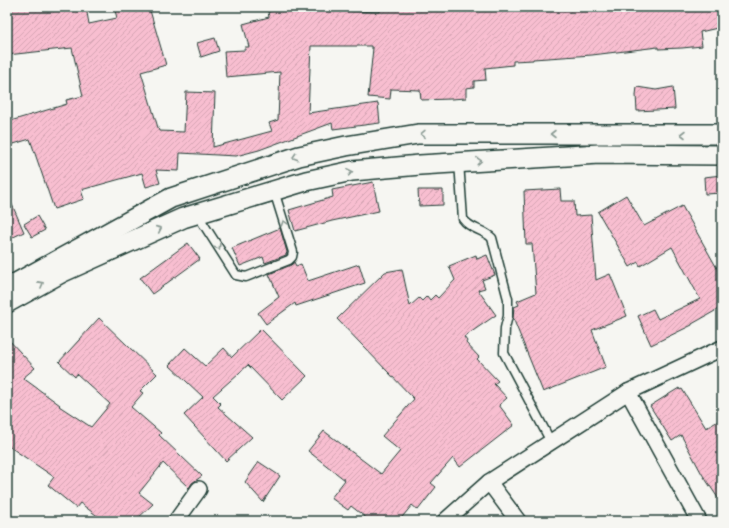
<svg xmlns="http://www.w3.org/2000/svg" width="729" height="528" viewBox="0 0 729 528" font-family="Delius,sans-serif">
<style>
.building{fill:url(#building-hatch);stroke:#1f3d34}
.lines{fill:none;stroke-linecap:round;stroke-linejoin:round}
.service-casing{stroke:#1f3d34;stroke-width:11}
.minor-casing{stroke:#1f3d34;stroke-width:18}
.tertiary-casing{stroke:#1f3d34;stroke-width:22}
.service{stroke:#f6f6f2;stroke-width:8}
.minor{stroke:#f6f6f2;stroke-width:15}
.tertiary{stroke:#f6f6f2;stroke-width:19}
.oneway{stroke:#8a9a93}
</style>
<defs>
<pattern id="building-hatch" width="6" height="6" patternUnits="userSpaceOnUse"><rect width="6" height="6" fill="#f8bed0"/><path d="M-1 1l2-2M0 6l6-6M5 7l2-2" fill="none" stroke="#d4a4b3"/></pattern>
</defs>
<rect width="100%" height="100%" fill="#f6f6f2"/>
<filter id="ink" filterUnits="userSpaceOnUse"><feTurbulence type="fractalNoise" baseFrequency=".025" numOctaves="2"/><feDisplacementMap in="SourceGraphic" scale="8" xChannelSelector="R" yChannelSelector="G"/><feConvolveMatrix kernelMatrix="1 2 1 2 8 2 1 2 1" color-interpolation-filters="sRGB"/></filter>
<g filter="url(#ink)">
<g class="building">
<polygon points="7,7 86,7 89,24 117,18 114,7 149,7 166,65 141,72 159,131 184,132 186,92 215,93 213,147 272,131 269,123 278,120 280,72 226,77 224,51 245,50 245,47 249,47 243,24 269,17 268,12 286,7 350,7 351,11 380,12 380,7 722,7 722,27 700,32 702,46 682,48 658,49 658,47 592,55 533,59 533,60 513,61 513,65 485,68 486,80 474,81 474,87 466,88 466,98 451,99 421,100 420,90 391,89 390,99 368,97 373,48 371,48 371,46 311,46 308,113 378,103 380,123 333,129 332,123 259,150 236,156 180,153 179,171 156,170 160,183 146,187 142,173 81,190 84,199 54,209 30,139 7,146 7,122 67,104 66,100 83,96 72,48 7,55"/>
<polygon points="215,38 219,51 201,57 197,43"/>
<polygon points="637,87 656,90 673,87 675,109 637,111 636,95"/>
<polygon points="722,175 722,193 705,194 704,177"/>
<polygon points="373,182 379,211 332,221 295,231 289,210 333,197 332,190"/>
<polygon points="560,189 561,201 574,201 575,216 591,215 596,280 610,274 627,316 592,330 606,367 543,392 513,318 514,307 519,305 517,301 536,293 532,244 526,244 524,191"/>
<polygon points="418,190 443,190 443,205 419,206"/>
<polygon points="7,193 24,232 7,240"/>
<polygon points="626,195 644,226 682,206 722,277 722,307 692,324 692,325 651,345 638,316 653,309 658,319 700,299 672,247 640,266 638,262 630,267 598,212"/>
<polygon points="37,216 45,230 32,237 24,224"/>
<polygon points="280,228 287,252 286,255 265,263 263,257 240,266 232,248"/>
<polygon points="188,243 200,259 152,294 140,278"/>
<polygon points="476,255 477,259 487,255 495,275 482,280 485,288 478,290 496,315 464,337 467,341 466,343 479,357 477,359 498,381 494,384 507,398 499,405 514,425 460,467 453,458 431,483 436,487 418,510 412,505 399,521 370,521 351,506 348,510 331,498 345,480 308,451 324,431 381,474 400,451 382,436 414,399 337,319 385,272 402,269 410,306 419,298 422,301 427,296 430,300 435,295 438,298 455,280 449,266"/>
<polygon points="294,262 296,266 301,264 308,281 359,264 365,283 296,306 295,303 266,324 258,313 279,297 269,274 291,265"/>
<polygon points="99,318 157,374 140,391 143,393 131,407 161,433 159,435 202,476 192,483 189,488 163,463 139,493 153,504 135,521 104,521 80,503 76,508 48,485 54,477 7,445 7,338 35,368 23,378 60,405 59,406 91,427 110,404 77,374 75,377 59,362"/>
<polygon points="261,329 307,376 282,400 248,365 213,396 221,404 218,407 252,437 226,461 184,415 203,397 169,365 185,348 205,366 224,348 232,357"/>
<polygon points="679,388 680,390 682,389 706,428 722,419 722,504 702,474 681,435 672,441 650,406"/>
<polygon points="259,462 280,476 263,502 245,482"/>
</g>
<g class="lines">
<defs>
<g id="service">
<path d="M459,162l4,57c8,11 18,9 29,19l16,61v17l-3,12 -1,25 47,89"/>
<polyline points="197,214 236,275 246,277 289,260 292,257 293,252 274,191"/>
</g>
<g id="minor">
<polyline points="628,392 699,521"/>
<polyline points="489,482 518,521"/>
<polyline points="176,521 199,489"/>
<polyline points="445,521 489,482 628,392 722,348"/>
</g>
<g id="tertiary">
<polyline points="7,288 171,198 299,156 346,146 418,134 722,134"/>
<polyline points="7,303 63,272 183,218 306,181 352,171 420,165 599,154 722,155"/>
</g>
</defs>
<use href="#service" class="service-casing"/>
<use href="#minor" class="minor-casing"/>
<use href="#tertiary" class="tertiary-casing"/>
<use href="#service" class="service"/>
<use href="#minor" class="minor"/>
<use href="#tertiary" class="tertiary"/>
</g>
<defs><path id="oneway-chevron" d="M-2-3.5L2.5 0L-2 3.5" fill="none" stroke-width="1.6" stroke-linecap="round" stroke-linejoin="round"/></defs>
<g class="oneway">
<use href="#oneway-chevron" transform="translate(423 134) rotate(179)"/>
<use href="#oneway-chevron" transform="translate(553 134) rotate(180)"/>
<use href="#oneway-chevron" transform="translate(683 134) rotate(180)"/>
<use href="#oneway-chevron" transform="translate(295 157) rotate(163)"/>
<use href="#oneway-chevron" transform="translate(479 161) rotate(-4)"/>
<use href="#oneway-chevron" transform="translate(350 172) rotate(-10)"/>
<use href="#oneway-chevron" transform="translate(284 223) rotate(-107)"/>
<use href="#oneway-chevron" transform="translate(159 229) rotate(-24)"/>
<use href="#oneway-chevron" transform="translate(218 247) rotate(58)"/>
<use href="#oneway-chevron" transform="translate(41 284) rotate(-29)"/>
</g>
</g>
<rect width="729" height="528" fill="none" stroke="#f6f6f2" stroke-width="24"/>
<rect x="12" y="12" width="705" height="504" fill="none" stroke="#1f3d34" stroke-width="1.5" filter="url(#ink)"/>
</svg>
